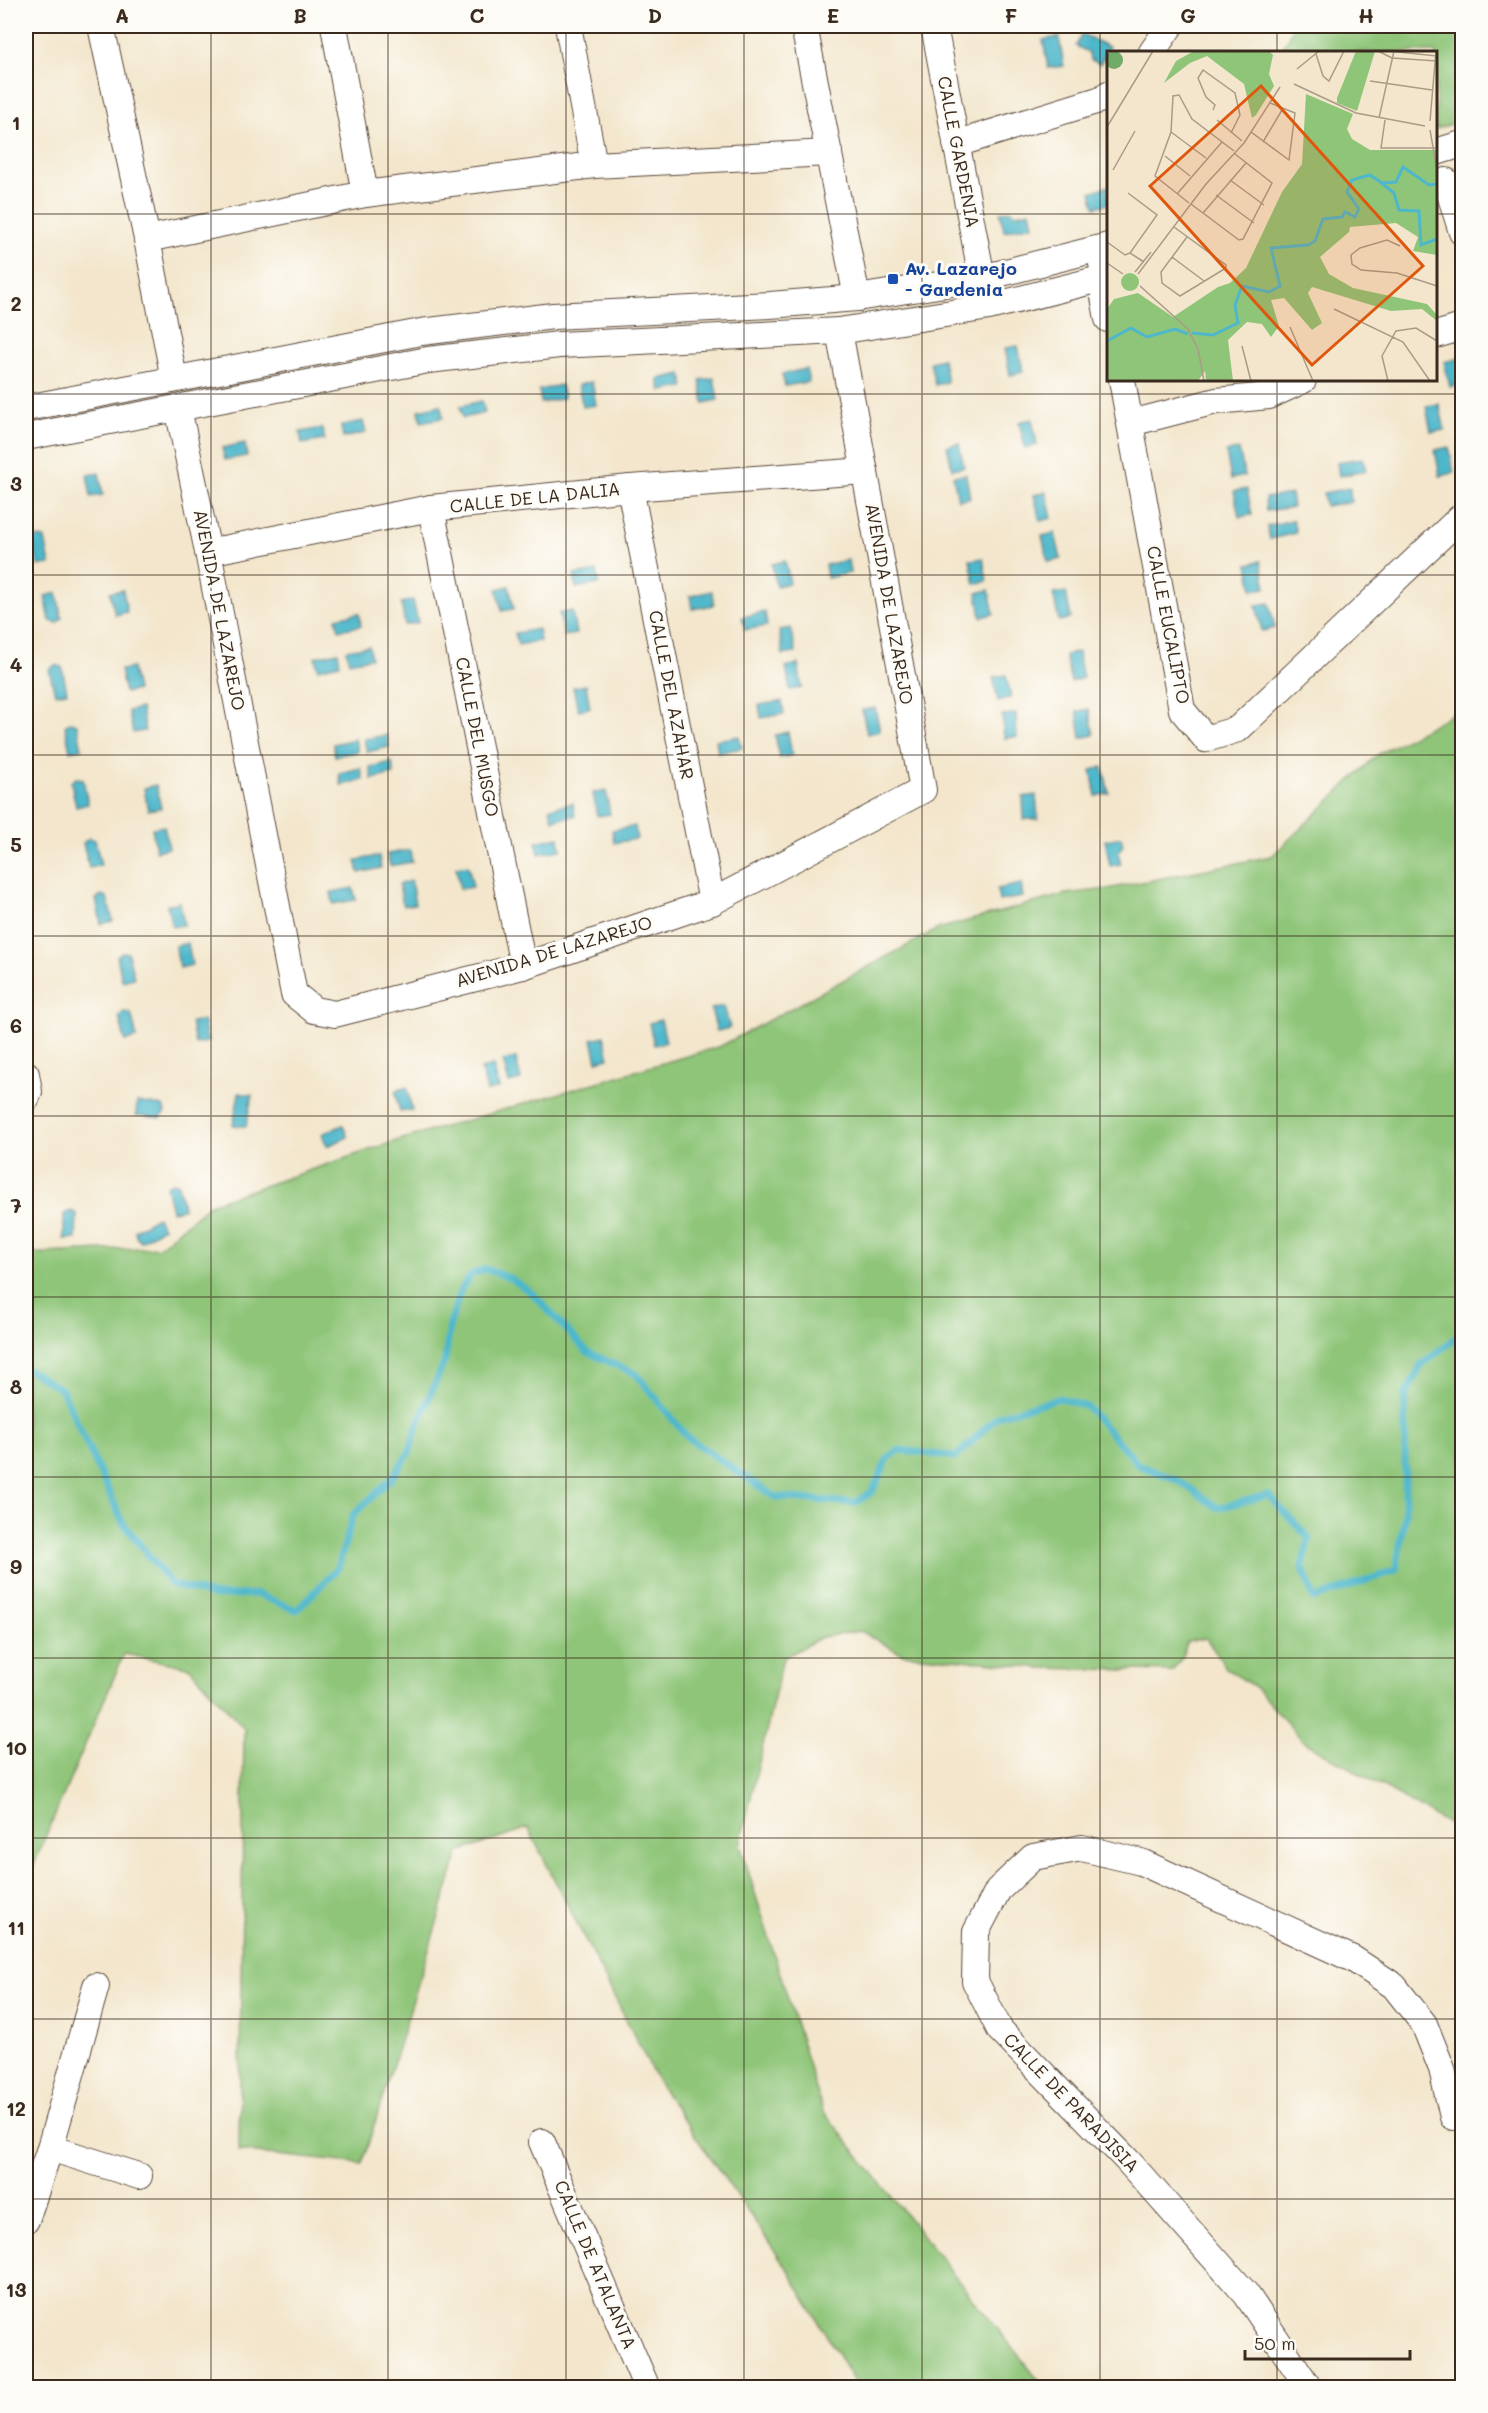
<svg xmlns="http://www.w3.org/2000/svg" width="1488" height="2413" viewBox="0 0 1488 2413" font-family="Mali,sans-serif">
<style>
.green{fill:#8ec578;stroke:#64784b;stroke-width:1.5}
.water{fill:#4eb7cb;stroke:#447074;stroke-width:1.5}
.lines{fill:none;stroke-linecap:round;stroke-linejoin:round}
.stream{stroke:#4eb7cb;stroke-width:7}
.street-casing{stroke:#574638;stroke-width:28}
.street{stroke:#fff;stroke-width:26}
.grid{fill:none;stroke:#3b2a1e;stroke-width:1.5;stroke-opacity:0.55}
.transit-dot{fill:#1a4fb4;stroke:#fdfcf7;stroke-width:2}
.labels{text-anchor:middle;stroke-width:6;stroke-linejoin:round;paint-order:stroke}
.street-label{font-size:18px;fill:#3b2a1e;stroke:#fdfcf7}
.transit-label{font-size:18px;font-weight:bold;fill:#164399;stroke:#fdfcf7;text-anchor:start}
.inset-river{fill:none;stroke:#4eb7cb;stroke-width:3}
.inset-road{fill:none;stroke:#a99b86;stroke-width:1.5}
.view{fill:#df570d;fill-opacity:0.15;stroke:#df570d;stroke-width:3}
.inset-edge{fill:none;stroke:#3b2a1e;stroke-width:3}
.neatline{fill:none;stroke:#3b2a1e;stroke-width:2}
.grid-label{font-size:20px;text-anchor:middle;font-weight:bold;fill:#3b2a1e}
</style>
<rect width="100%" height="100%" fill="#fdfcf7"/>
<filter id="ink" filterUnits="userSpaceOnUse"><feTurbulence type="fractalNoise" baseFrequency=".0167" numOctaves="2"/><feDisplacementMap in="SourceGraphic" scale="12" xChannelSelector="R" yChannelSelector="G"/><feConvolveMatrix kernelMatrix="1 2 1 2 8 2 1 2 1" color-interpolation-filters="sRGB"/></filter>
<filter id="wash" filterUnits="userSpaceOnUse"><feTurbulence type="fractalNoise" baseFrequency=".008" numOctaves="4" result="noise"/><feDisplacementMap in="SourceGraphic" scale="24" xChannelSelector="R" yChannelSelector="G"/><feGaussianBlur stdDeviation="1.35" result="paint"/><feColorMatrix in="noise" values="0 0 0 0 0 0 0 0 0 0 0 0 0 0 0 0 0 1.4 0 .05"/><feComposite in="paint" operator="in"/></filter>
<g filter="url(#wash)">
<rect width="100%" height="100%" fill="#f3e6cc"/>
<g class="green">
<polygon points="1294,26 1462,26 1462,121 1436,129 1436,52 1280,52"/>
<polygon points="1462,703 1462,1832 1304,1742 1256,1688 1227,1669 1206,1638 1187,1642 1183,1656 1172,1671 1042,1668 902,1654 861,1631 822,1637 783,1658 740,1845 823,2111 1044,2387 857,2387 787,2268 659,2084 528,1828 459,1852 362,2164 239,2151 244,1728 189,1667 124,1654 26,1882 26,1254 159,1247 210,1204 396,1141 721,1046 938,929 1066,894 1107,889 1272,856 1377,755 1454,713"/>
</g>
<g class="water">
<polygon points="1082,34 1109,47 1100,64 1091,60 1088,52 1076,46"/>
<polygon points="1059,37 1064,66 1048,68 1043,40"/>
<polygon points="1108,186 1108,204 1095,207 1091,192"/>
<polygon points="1010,210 1016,214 1030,211 1033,225 1004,231 1000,212"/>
<polygon points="1018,346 1023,372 1010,375 1005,348"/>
<polygon points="1461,358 1461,384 1450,387 1444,362"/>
<polygon points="943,359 947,382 935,385 930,362"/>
<polygon points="806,369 809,382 785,386 782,374"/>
<polygon points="682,374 684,387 661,391 658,379"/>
<polygon points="714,378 718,400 704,403 700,380"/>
<polygon points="592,382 596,405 583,407 578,385"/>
<polygon points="561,385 564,398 541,403 539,390"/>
<polygon points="482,401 485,413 463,418 460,406"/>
<polygon points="1439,404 1445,430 1431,432 1426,406"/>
<polygon points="441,405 443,418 421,422 419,410"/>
<polygon points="1032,419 1037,445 1025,448 1019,422"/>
<polygon points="363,421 366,433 343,438 341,426"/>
<polygon points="322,428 325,440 302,444 300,432"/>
<polygon points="245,443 247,456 225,460 222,448"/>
<polygon points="959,443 964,467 952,469 947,446"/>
<polygon points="1449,447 1454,473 1440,476 1435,450"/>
<polygon points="1239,450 1245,476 1231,479 1226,452"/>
<polygon points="1363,458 1366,471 1339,476 1337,462"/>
<polygon points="99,473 103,495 91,497 87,475"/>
<polygon points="966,474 970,498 958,500 953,476"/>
<polygon points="1350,488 1351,502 1325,506 1323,493"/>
<polygon points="1247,489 1252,515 1239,517 1234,491"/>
<polygon points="1046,492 1052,518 1040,521 1034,495"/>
<polygon points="1291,494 1293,507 1266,511 1265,498"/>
<polygon points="1293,520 1296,533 1270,539 1267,526"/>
<polygon points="1055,533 1061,559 1048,562 1042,536"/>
<polygon points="38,537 45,539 50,564 38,566 33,541"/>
<polygon points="983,558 987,581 975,584 970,560"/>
<polygon points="848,560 850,573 827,578 825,565"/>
<polygon points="785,561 790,583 776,586 772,564"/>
<polygon points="1261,561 1266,588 1253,590 1248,564"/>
<polygon points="597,571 599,584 576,588 574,575"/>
<polygon points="509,586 514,609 502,611 497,589"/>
<polygon points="123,590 127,612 115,615 110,592"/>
<polygon points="989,590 994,614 981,617 977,593"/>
<polygon points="712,591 714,605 692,609 690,596"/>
<polygon points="1066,592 1071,618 1059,621 1053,594"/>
<polygon points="57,593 62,618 57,623 50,621 45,596"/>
<polygon points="413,600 418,623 405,625 401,603"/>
<polygon points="1269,603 1275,628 1262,631 1256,605"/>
<polygon points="572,611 576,634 564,636 559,613"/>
<polygon points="765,612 767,626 745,630 742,617"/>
<polygon points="359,613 361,626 339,630 336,618"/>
<polygon points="791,628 796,653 783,655 779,630"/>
<polygon points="538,629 540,641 518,645 515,633"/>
<polygon points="369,646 371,658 349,662 346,650"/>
<polygon points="338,652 340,664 318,669 315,657"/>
<polygon points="1078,652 1083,678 1071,682 1065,655"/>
<polygon points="798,664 802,688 790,690 786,667"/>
<polygon points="55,665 62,667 67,692 55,694 49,670"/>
<polygon points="132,668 137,690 125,693 120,670"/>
<polygon points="1006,675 1011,698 998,701 993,677"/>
<polygon points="586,685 590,708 578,710 573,687"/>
<polygon points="782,701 784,714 761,718 759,705"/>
<polygon points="141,708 145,731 133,733 128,711"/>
<polygon points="875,708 880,731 867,734 862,710"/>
<polygon points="1089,709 1094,735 1081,738 1077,711"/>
<polygon points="1016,714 1017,737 1004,738 1002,715"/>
<polygon points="70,722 77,724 82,749 70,751 65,726"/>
<polygon points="788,732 792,755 780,758 775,735"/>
<polygon points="387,735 389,747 367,752 364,739"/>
<polygon points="739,736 742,748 718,753 716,740"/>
<polygon points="355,739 358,752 335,756 333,744"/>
<polygon points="392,762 394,774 372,779 370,767"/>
<polygon points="1103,767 1109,793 1096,796 1091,770"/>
<polygon points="361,768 363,780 341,785 339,773"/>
<polygon points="76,778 83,779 88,804 76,807 71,782"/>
<polygon points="156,785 161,808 148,810 144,788"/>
<polygon points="606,791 610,814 597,816 593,793"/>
<polygon points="1036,795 1038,819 1024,819 1023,797"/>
<polygon points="573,803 575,816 553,820 550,808"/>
<polygon points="164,826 169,848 156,851 152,828"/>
<polygon points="635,826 637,839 614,843 612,830"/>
<polygon points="559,837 561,850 539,854 536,842"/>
<polygon points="1121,837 1123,845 1118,852 1121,864 1110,866 1105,840"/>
<polygon points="89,838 95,840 101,865 89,868 83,843"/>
<polygon points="410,850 412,862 390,866 387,854"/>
<polygon points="379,856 381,868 359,873 356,860"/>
<polygon points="468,865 473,887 460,889 456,867"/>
<polygon points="411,881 415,904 403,906 399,884"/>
<polygon points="1021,884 1023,897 999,901 997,889"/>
<polygon points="353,888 356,900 333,904 331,892"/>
<polygon points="101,895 107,897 113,921 101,924 96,899"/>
<polygon points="180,902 184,925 172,927 167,905"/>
<polygon points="188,943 192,965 180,968 175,946"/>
<polygon points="122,952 128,953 134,978 122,981 117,956"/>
<polygon points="724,1006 730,1028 717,1031 711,1009"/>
<polygon points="124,1012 131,1013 137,1038 125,1041 119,1016"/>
<polygon points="203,1020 208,1042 195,1044 191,1022"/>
<polygon points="661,1020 666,1042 654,1045 649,1023"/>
<polygon points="604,1036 609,1058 597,1061 592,1039"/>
<polygon points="516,1058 521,1080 509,1083 503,1061"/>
<polygon points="493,1066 499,1088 487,1091 481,1069"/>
<polygon points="407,1087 412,1110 400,1112 395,1091"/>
<polygon points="239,1093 252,1095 246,1127 233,1125"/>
<polygon points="137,1102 163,1106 165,1112 161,1118 136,1115"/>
<polygon points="343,1125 348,1137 327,1146 322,1134"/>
<polygon points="172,1182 178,1184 184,1209 172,1211 166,1186"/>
<polygon points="71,1211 77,1214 76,1239 64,1239 64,1214"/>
<polygon points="157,1217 163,1228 141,1241 136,1237 135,1230"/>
</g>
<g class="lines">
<polyline class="stream" points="26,1368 62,1390 123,1523 171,1584 216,1596 256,1594 297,1610 338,1568 353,1515 391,1479 409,1453 417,1426 445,1360 450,1324 461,1289 472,1274 486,1269 512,1279 533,1294 587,1352 636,1374 688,1438 775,1497 855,1503 872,1492 888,1458 899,1450 956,1457 998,1416 1060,1398 1087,1407 1139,1465 1179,1481 1218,1508 1268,1495 1309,1538 1302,1566 1314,1599 1396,1570 1405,1516 1405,1396 1422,1364 1462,1333"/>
</g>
</g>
<g filter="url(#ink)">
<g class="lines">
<defs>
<g id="street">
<polyline points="101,26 147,239 174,379"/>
<polyline points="334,26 365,194"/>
<polyline points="568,26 594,165"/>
<polyline points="804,26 857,298"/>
<polyline points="934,26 982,278"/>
<polyline points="1152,52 1170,26"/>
<polyline points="956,144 1102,99 1108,94"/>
<polyline points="1436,152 1462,144"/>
<polyline points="1446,181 1462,232"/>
<polyline points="147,239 365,194 594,165 829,153"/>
<polyline points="1102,264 1106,278 1104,297 1108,319"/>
<polyline points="1436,335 1462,327"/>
<polyline points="1122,380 1182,710 1206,739 1238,729 1462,516"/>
<polyline points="26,408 421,332 553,316 770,305 857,298 982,278 1108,246"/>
<polyline points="178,408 208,552 294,994 314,1010 335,1014 523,966 712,902 923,790 839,331"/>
<polyline points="1131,423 1216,401 1269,396 1303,380"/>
<polyline points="26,437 428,360 559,345 839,331 989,307 1108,277"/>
<polyline points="630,488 712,902"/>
<polyline points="431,508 523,966"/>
<polyline points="208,552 431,508 630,488 865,471"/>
<polyline points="26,1074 29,1092 26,1099"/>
<polyline points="542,2142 647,2388"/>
<polyline points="50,2148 139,2176"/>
<polyline points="26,2220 50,2148 96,1986"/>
<polyline points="1309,2388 1246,2294 1127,2160 1000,2030 975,1981 976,1932 998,1890 1033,1857 1082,1848 1141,1862 1353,1959 1394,1986 1424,2024 1442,2069 1453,2117"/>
</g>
</defs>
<use href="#street" class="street-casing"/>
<use href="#street" class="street"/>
</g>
</g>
<path class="grid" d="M211,26v2362M388,26v2362M566,26v2362M744,26v2362M922,26v2362M1100,26v2362M1277,26v26M26,214h1082M1436,214h26M1277,380v2008M26,394h1436M26,575h1436M26,755h1436M26,936h1436M26,1116h1436M26,1297h1436M26,1477h1436M26,1658h1436M26,1838h1436M26,2019h1436M26,2199h1436"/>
<rect class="transit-dot" x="887" y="273" width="12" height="12" rx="3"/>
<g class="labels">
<g class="street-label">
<text transform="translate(958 152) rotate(79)" y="6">CALLE GARDENIA</text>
<text transform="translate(535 498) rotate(-6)" y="6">CALLE DE LA DALIA</text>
<text transform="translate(889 604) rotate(80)" y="6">AVENIDA DE LAZAREJO</text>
<text transform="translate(219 610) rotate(79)" y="6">AVENIDA DE LAZAREJO</text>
<text transform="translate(1168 625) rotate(79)" y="6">CALLE EUCALIPTO</text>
<text transform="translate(671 695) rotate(79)" y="6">CALLE DEL AZAHAR</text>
<text transform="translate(477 737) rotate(79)" y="6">CALLE DEL MUSGO</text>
<text transform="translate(554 952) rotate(-17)" y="6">AVENIDA DE LAZAREJO</text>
<text transform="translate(1071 2103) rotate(46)" y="6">CALLE DE PARADISIA</text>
<text transform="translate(595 2265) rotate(67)" y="6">CALLE DE ATALANTA</text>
</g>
<g class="transit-label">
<text x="905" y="275">Av. Lazarejo<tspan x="905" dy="21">- Gardenia</tspan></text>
</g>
</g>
<g transform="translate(1107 51)">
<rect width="330" height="330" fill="#f3e6cc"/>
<path d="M87,0h75l4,4 -4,19 5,12 -18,29 -4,3 -8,-34 -37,-28 -17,7 -26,20 12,-22zM249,0h19l-18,60 -20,-8v-5zM199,43l47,20 -6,15 5,10 18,11h67v105l-24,-4 5,-14 -22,-14 -46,4 -1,5 -29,25 9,17 24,14 74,16 10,11v6l-15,-12 -31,2 -79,-24 -4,6 14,30 -10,7 -28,-32 -13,2 8,26 -8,11 -9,-13 -15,-2 -19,18 5,41h-27l-1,-10 -7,10h-91v-72l7,-10 24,-6 35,24 45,-30 12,-4 16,-15 36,-76 20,-28zM14 231a9 9 0 1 1 18 0a9 9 0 1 1-18 0Z" fill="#8ec578"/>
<path d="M-2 9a9 9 0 1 1 18 0a9 9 0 1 1-18 0Z" fill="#72aa68"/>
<path class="inset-river" d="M274,132l15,-1 7,-15 26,18 8,-1M85,282l21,2 25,-12 -3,-18 7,-19 27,6 11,-6 -9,-38 37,-3 7,-4 8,-22 19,-2 3,-5 10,5 4,-8 -12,-17 5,-12 18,-5 9,6 15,12 5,17 20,1 2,34 16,-6M0,290l24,-13 16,9 28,-8 13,5"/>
<path class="inset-road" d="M271,0l14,7 45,3M281,0l49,5M209,3l7,22 6,5 15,-30M190,18l22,-18M263,30l62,9M187,33l62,29 69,13M106,59l2,-5 -9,-8 -8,-19 5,-8 32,23 5,22 -9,18M272,67l15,-67M110,69l25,21M278,69l-4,28h56M323,70l6,-70M0,76l46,-76M323,79l7,40M64,81l35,26M144,81l38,28 6,-47 -25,-10M156,91l19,-32M58,105l25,20M6,119l22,-39M123,129l34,25M21,142l29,22 -27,38 14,9M70,143l45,-52M109,144l38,28M82,152l-34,-27 16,-44 2,-36 6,-1 13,24 42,32M84,153l48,36 4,-1 29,-56 -37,-29M96,162l43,-50M67,176l52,38v3l-46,28 -18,-13 -1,-11 26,-35M0,191l18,13 5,-2M293,195l-13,-6 -27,8 -9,7 1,9 9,6 36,3 40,13M65,206l32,24M0,212l16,11M28,221l16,-20M31,223l68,-90 38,-41 36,-56M33,235l48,43 10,20 6,32M227,258l69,33 27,39M183,276l23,54M135,295l9,35M281,330l-6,-25 14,-25 20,-3 21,13"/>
<path class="view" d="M154,35l162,180 -111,99 -162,-179z"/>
<rect width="330" height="330" class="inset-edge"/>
</g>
<rect width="1488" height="2413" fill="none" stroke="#fdfcf7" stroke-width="66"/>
<path d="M1245 2350v9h165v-9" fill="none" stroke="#3b2a1e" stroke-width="3"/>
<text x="1254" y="2350" font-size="18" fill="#3b2a1e" stroke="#fdfcf7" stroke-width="4.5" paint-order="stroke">50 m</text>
<rect x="33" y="33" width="1422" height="2347" class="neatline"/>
<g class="grid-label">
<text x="122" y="23">A</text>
<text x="300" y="23">B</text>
<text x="477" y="23">C</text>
<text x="655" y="23">D</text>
<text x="833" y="23">E</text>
<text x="1011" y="23">F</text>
<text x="1188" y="23">G</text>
<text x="1366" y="23">H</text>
<text x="16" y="130">1</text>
<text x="16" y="311">2</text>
<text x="16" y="491">3</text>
<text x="16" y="672">4</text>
<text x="16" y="852">5</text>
<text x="16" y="1033">6</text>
<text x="16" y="1213">7</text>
<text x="16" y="1394">8</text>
<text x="16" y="1574">9</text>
<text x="16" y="1755">10</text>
<text x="16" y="1935">11</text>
<text x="16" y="2116">12</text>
<text x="16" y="2297">13</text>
</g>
</svg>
